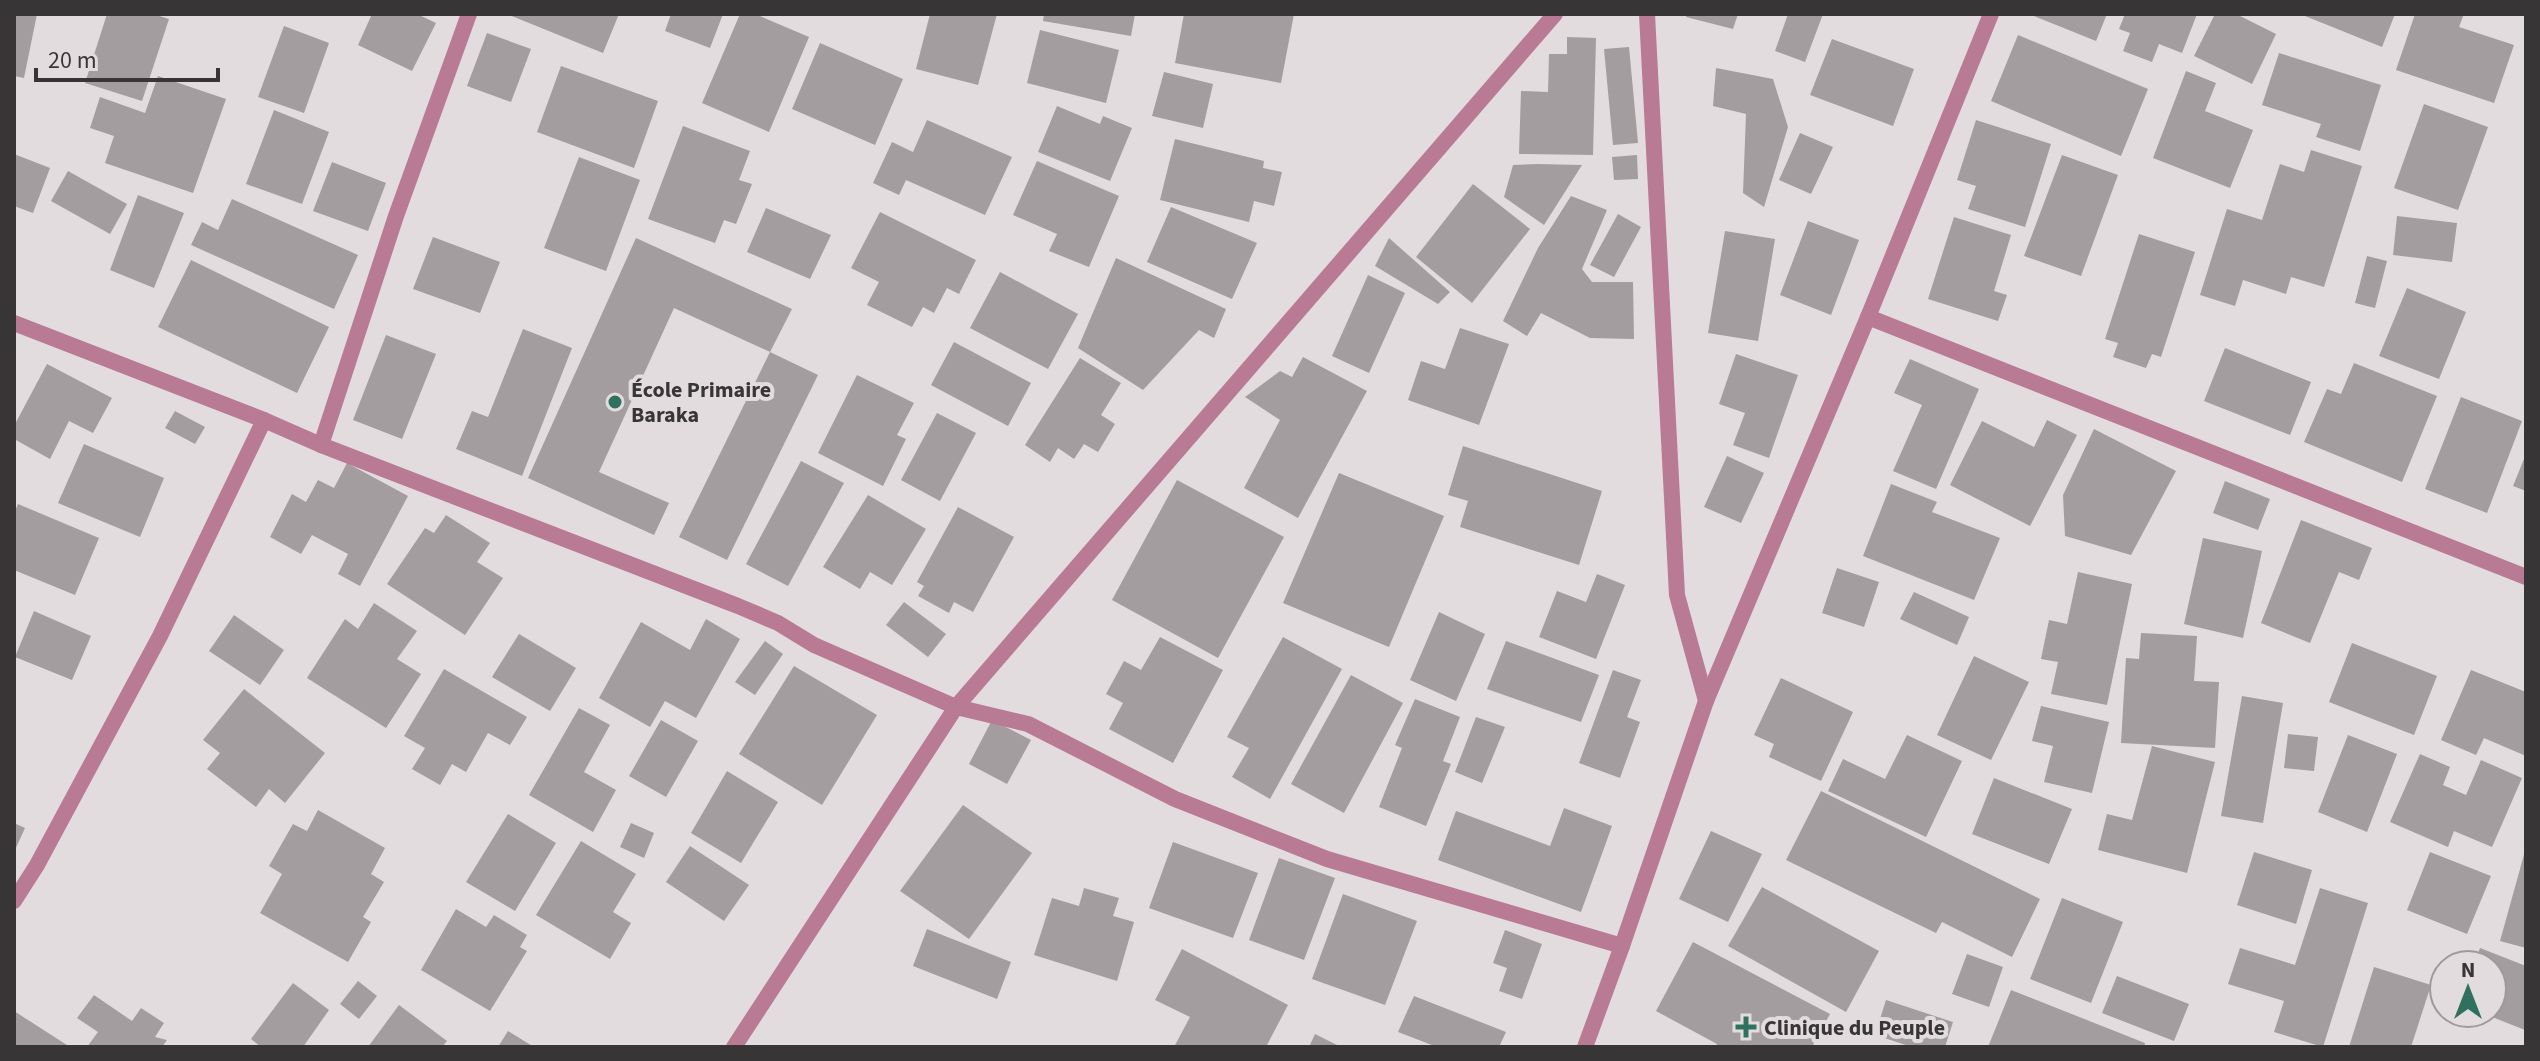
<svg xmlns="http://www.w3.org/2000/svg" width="2540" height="1061" viewBox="0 0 2540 1061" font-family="'Source Sans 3',sans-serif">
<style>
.building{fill:#a39d9f}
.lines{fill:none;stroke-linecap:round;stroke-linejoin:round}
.service{stroke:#b97a94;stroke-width:16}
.minor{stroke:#b97a94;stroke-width:16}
.poi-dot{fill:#30705f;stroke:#e3dcde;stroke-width:3}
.labels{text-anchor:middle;stroke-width:8;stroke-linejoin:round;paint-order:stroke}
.poi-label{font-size:22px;font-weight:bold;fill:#383536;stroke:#e3dcde;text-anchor:start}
</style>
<rect width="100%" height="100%" fill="#e3dcde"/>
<g class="building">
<polygon points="14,14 37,14 24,78 14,76"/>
<polygon points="107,14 153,14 169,19 142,101 85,83"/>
<polygon points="372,14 417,14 436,23 412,71 358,45"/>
<polygon points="507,14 619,14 603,53"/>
<polygon points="671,14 723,14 710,48 665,31"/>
<polygon points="740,14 755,14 809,37 769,132 702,103"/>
<polygon points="930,14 997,14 978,85 916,69"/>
<polygon points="1044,14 1135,14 1131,36 1043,21"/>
<polygon points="1184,14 1294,14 1281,83 1175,63"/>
<polygon points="1687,14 1738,14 1733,29 1686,17"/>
<polygon points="1788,14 1823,14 1805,62 1775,51"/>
<polygon points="2029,14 2107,14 2096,41"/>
<polygon points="2125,14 2197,14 2182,53 2159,44 2152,62 2123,51 2130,33 2119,29"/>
<polygon points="2215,14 2236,14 2276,34 2252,84 2194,56"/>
<polygon points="2300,14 2395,14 2382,47"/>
<polygon points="2415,14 2464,14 2459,27 2514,45 2494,103 2396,70"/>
<polygon points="284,26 329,43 304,113 258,97"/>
<polygon points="1040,30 1119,50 1106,103 1027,83"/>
<polygon points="487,33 531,49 511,102 467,86"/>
<polygon points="2018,35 2148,89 2121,156 1991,101"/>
<polygon points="1567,37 1596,38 1593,155 1519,154 1521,91 1548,92 1549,54 1567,54"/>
<polygon points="1832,39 1914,69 1893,126 1810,95"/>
<polygon points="820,43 903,79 875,145 792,109"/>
<polygon points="1629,47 1638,143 1613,145 1604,49"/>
<polygon points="2279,53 2381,85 2360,151 2316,137 2321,124 2262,105"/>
<polygon points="561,66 658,101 634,168 537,132"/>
<polygon points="1716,68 1773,79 1788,127 1764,207 1743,193 1746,114 1713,106"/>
<polygon points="2186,71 2216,83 2205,111 2253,130 2230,188 2153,158"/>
<polygon points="1164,72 1213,84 1203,128 1152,116"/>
<polygon points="158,76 226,99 193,193 105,163 114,136 90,128 100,97 145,113"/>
<polygon points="2424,104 2488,127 2458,210 2394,188"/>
<polygon points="1057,106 1100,124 1103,116 1132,128 1110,181 1038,152"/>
<polygon points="274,110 329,132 302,204 246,184"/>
<polygon points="927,120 1012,157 985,215 906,180 899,195 873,183 892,142 913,152"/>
<polygon points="1976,120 2051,144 2025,227 1968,209 1976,186 1957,180"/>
<polygon points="683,126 750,151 739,180 752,184 736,224 724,220 715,243 648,219"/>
<polygon points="1800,133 1833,147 1811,194 1779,180"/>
<polygon points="1175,139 1264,161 1263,168 1282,172 1274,206 1254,201 1249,222 1160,200"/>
<polygon points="2311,150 2362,166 2324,287 2291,277 2286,294 2243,280 2235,306 2200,295 2227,209 2262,220 2280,164 2304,172"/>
<polygon points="14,154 50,168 33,213 14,206"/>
<polygon points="1637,155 1638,179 1614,180 1612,157"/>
<polygon points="2062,155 2118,175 2081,276 2024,256"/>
<polygon points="579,157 640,180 606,271 544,248"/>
<polygon points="1037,161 1119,196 1089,267 1049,251 1057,234 1013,215"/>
<polygon points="332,162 386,183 368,231 313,211"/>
<polygon points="1537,164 1582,165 1544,225 1504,197 1513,165"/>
<polygon points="68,171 127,204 110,234 51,201"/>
<polygon points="1473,184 1530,229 1472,303 1416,257"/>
<polygon points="138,195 184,213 154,288 110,270"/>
<polygon points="1571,196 1607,210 1582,269 1592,282 1633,282 1634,339 1590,338 1541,313 1527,336 1503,321 1538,248"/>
<polygon points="232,199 358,255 334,309 191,245 202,222 218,230"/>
<polygon points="1171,207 1257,243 1232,299 1147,262"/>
<polygon points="766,208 831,235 810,279 747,252"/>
<polygon points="880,212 976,260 959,294 947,288 934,313 923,307 912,327 867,305 879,282 851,268"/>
<polygon points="1618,214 1641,227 1614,277 1590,265"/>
<polygon points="2397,216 2457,223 2452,262 2393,255"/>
<polygon points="1954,217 2011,235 1994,291 2007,295 1998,321 1928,299"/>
<polygon points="1808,221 1859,240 1831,315 1780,295"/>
<polygon points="1725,231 1775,239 1758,341 1708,333"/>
<polygon points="2139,234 2195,252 2161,357 2152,354 2146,368 2113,357 2118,343 2105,339"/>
<polygon points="433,237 500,262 480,313 413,289"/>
<polygon points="636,238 792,309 770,352 674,308 599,472 669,503 654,535 528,478"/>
<polygon points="1389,238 1450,292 1438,304 1375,266"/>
<polygon points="2367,256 2387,261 2375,308 2355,303"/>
<polygon points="1116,258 1226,309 1214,338 1199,330 1143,390 1078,348"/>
<polygon points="191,260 329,327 297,393 158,327"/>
<polygon points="1000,272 1078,314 1048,369 970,328"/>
<polygon points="1368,275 1405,293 1369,373 1332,356"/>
<polygon points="2407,288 2466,312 2439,379 2379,356"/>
<polygon points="1460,328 1509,344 1479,425 1408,400 1421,361 1445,369"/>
<polygon points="523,329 572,348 522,476 456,449 472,411 488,417"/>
<polygon points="386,335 436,354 402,439 353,420"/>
<polygon points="954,342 1031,383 1008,426 931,385"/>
<polygon points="2225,348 2311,382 2290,435 2204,401"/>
<polygon points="770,352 818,375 727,560 679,537"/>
<polygon points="1736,354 1798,375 1769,458 1733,445 1745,413 1719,404"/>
<polygon points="1303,357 1367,391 1298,518 1244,488 1280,420 1245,397 1280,371 1292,377"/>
<polygon points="1080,358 1121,383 1101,415 1115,424 1098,452 1084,444 1074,459 1058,448 1050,462 1025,445"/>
<polygon points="1910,359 1979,389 1936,489 1893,471 1922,405 1894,393"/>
<polygon points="2354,363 2437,396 2402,482 2304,442 2327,389 2341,394"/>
<polygon points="47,364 112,398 93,433 69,421 50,459 14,439 14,426"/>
<polygon points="857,375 914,403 897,435 906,439 883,486 818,453"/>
<polygon points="2461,397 2522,421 2487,513 2425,489"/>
<polygon points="175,411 205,427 195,444 165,428"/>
<polygon points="937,413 976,433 940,501 901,480"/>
<polygon points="2047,420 2077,435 2030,526 1950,485 1982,421 2034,447"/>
<polygon points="2094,429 2176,471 2131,555 2065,536 2063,495"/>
<polygon points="84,444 164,478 140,537 58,503"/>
<polygon points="1463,446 1602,491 1579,565 1460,527 1468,501 1448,495"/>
<polygon points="2526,454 2526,491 2513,486"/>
<polygon points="1727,456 1764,473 1741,523 1704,507"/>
<polygon points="801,461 844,483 788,586 746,564"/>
<polygon points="347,463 408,496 360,586 338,574 348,554 312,535 301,554 270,537 292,494 306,502 318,480 334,488"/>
<polygon points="1339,473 1444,516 1389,647 1283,603"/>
<polygon points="1177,480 1284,537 1218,658 1112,600"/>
<polygon points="2225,481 2270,499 2258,530 2213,513"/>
<polygon points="1891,484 1937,502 1932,512 2000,538 1974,600 1863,556"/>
<polygon points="868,495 926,529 892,585 870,572 860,589 823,567"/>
<polygon points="18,504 99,538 75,595 14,570 14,513"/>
<polygon points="958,507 1014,537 973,612 954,602 949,613 918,596 924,586 917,582"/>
<polygon points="446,515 490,543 477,562 503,578 465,635 387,584 425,528 434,533"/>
<polygon points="2301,520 2372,548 2359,580 2339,572 2310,643 2261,623"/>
<polygon points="2203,538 2262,551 2243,638 2184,624"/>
<polygon points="1837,568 1879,582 1864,627 1822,613"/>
<polygon points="2078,572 2132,584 2107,705 2051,694 2058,662 2041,659 2049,620 2067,624"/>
<polygon points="1597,574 1625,585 1596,659 1539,637 1557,591 1586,602"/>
<polygon points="1914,592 1969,617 1957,645 1900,619"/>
<polygon points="904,602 946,634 928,657 886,625"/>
<polygon points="374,603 417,631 397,659 421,674 386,728 307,678 345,619 358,629"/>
<polygon points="34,611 91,636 72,680 15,657"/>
<polygon points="1439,612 1485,634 1456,701 1410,680"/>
<polygon points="234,615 284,650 260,685 209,651"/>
<polygon points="706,619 740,639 696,718 665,701 650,727 599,698 641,622 690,650"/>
<polygon points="2141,633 2197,636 2194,681 2219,682 2215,748 2121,743 2126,658 2139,659"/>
<polygon points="519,634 576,668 550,711 492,677"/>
<polygon points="1160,637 1223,670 1173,763 1109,729 1123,703 1106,694 1124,661 1141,670"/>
<polygon points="1283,637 1342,669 1270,799 1232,777 1249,748 1227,737"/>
<polygon points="765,641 783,654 755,695 735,682"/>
<polygon points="1506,641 1599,675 1581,722 1487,689"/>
<polygon points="2352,643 2437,676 2414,735 2329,702"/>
<polygon points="1974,656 2029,682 1991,760 1937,735"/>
<polygon points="794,666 877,715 822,805 739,754"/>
<polygon points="444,669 527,717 510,745 488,733 466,772 452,764 440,785 412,769 425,748 404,736"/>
<polygon points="1613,670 1641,680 1627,717 1640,722 1620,778 1579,763"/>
<polygon points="2471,670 2526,692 2526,756 2484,738 2476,755 2441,740"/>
<polygon points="1351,675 1403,703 1344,813 1291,784"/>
<polygon points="1781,678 1853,712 1821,781 1769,757 1774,744 1754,735"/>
<polygon points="244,689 325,753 285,803 269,789 256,807 207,769 220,753 203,740"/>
<polygon points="2242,696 2283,703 2263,823 2221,816"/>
<polygon points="1415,699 1460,717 1443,761 1451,764 1426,826 1379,807 1402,748 1395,745"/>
<polygon points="2041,706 2109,722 2092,793 2044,782 2053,746 2032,741"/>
<polygon points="579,708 610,725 584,772 616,790 593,832 529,795"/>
<polygon points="1476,717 1505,727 1482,783 1455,772"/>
<polygon points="661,720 698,741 666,797 629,776"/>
<polygon points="992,720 1031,740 1007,784 969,764"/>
<polygon points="2288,734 2318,737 2314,771 2284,768"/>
<polygon points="1907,735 1962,761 1926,837 1828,791 1843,759 1885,779"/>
<polygon points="2348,735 2397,754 2367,832 2318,812"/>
<polygon points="2152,746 2215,762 2187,873 2098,850 2107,814 2132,820"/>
<polygon points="2420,754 2450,767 2443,785 2466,795 2481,760 2522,778 2492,847 2454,831 2448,847 2390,822"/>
<polygon points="727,771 778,802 741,863 691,833"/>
<polygon points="1994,778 2072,809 2049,864 1972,834"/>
<polygon points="1821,791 2040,899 2012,957 1942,922 1936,933 1786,860"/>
<polygon points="963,805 1032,853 969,939 900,891"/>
<polygon points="1564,808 1612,826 1581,912 1438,860 1456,811 1550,846"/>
<polygon points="318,810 385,848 371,874 384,882 363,917 371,922 348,962 260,913 282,874 269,866 293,824 307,831"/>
<polygon points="508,814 556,843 515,911 466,882"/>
<polygon points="14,823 25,828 14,852"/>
<polygon points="631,823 654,833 644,858 620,847"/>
<polygon points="1711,831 1762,854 1728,922 1679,899"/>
<polygon points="581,841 636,874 613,912 631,923 610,959 536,915"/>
<polygon points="1173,842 1258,873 1233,938 1149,908"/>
<polygon points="690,846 749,885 724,921 666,882"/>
<polygon points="2525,851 2526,851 2526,948 2500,941"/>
<polygon points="2254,852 2312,870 2296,924 2237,905"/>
<polygon points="2430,852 2491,876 2467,934 2407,910"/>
<polygon points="1279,858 1335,878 1304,960 1249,940"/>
<polygon points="1762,887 1879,951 1846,1012 1728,946"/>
<polygon points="1084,888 1119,898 1113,916 1134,922 1117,981 1034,955 1052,898 1079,906"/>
<polygon points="2320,888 2368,903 2323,1047 2274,1032 2284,1001 2228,984 2240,948 2295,965"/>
<polygon points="1343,894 1417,921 1385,1005 1312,979"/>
<polygon points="2062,898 2123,922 2091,1003 2030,979"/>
<polygon points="456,909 486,927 494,915 527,935 520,947 527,951 490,1011 421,970"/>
<polygon points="927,929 1011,962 997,999 913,966"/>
<polygon points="1505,930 1542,944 1522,999 1499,991 1507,968 1493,963"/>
<polygon points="1693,942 1830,1014 1812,1047 1716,1047 1717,1044 1656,1011"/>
<polygon points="2480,948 2526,966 2525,1030 2482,1013 2492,1013 2492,965 2474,965"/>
<polygon points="1182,949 1288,1005 1266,1047 1174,1047 1190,1017 1155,1000"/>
<polygon points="1967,954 2003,967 1989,1007 1952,994"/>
<polygon points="2374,967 2431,985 2411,1047 2349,1047"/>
<polygon points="2117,976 2189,1004 2174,1041 2102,1013"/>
<polygon points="358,981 377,996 359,1019 340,1004"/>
<polygon points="293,983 329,1010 303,1047 261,1047 251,1039"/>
<polygon points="2011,990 2145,1043 2144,1047 1988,1047"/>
<polygon points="94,995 132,1021 141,1008 164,1023 155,1037 167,1040 162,1047 87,1047 98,1032 77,1018"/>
<polygon points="1414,996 1506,1032 1499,1047 1437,1047 1398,1032"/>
<polygon points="1886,1000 1953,1022 1945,1047 1912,1047 1875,1035"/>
<polygon points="399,1005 447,1041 442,1047 368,1047"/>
<polygon points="14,1011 70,1047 14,1047"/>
<polygon points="508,1031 534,1047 498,1047"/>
<polygon points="1315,1034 1341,1047 1309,1047"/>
</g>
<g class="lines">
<polyline class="service" points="321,445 396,216 469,14"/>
<g class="minor">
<polyline points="1647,14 1677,595 1706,701"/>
<polyline points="1868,317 2526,577"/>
<polyline points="14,323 264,420 321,445 738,606 778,623 814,645 956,707 1028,724 1175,799 1327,859 1622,946"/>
<polyline points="14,901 37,865 160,636 264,420"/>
<polyline points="734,1047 956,707 1555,14"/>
<polyline points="1585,1047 1622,946 1706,701 1868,317 1991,14"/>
</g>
</g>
<g class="poi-dot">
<circle cx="615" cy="402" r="8"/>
<path d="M1742 1015h8v8h8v8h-8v8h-8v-8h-8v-8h8z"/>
</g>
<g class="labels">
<g class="poi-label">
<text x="631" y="397">École Primaire<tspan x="631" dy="25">Baraka</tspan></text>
<text x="1764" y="1035">Clinique du Peuple</text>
</g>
</g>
<rect width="2540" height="1061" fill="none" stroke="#383536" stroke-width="32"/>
<g transform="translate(2468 989)"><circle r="38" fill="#e3dcde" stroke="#9f999b" stroke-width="2"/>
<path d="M0-6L14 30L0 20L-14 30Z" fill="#30705f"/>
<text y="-12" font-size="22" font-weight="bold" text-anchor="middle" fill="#383536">N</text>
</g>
<path d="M36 68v12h182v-12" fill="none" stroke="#383536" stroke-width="4"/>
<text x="48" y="68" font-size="24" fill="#383536" stroke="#e3dcde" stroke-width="6" paint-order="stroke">20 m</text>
</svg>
